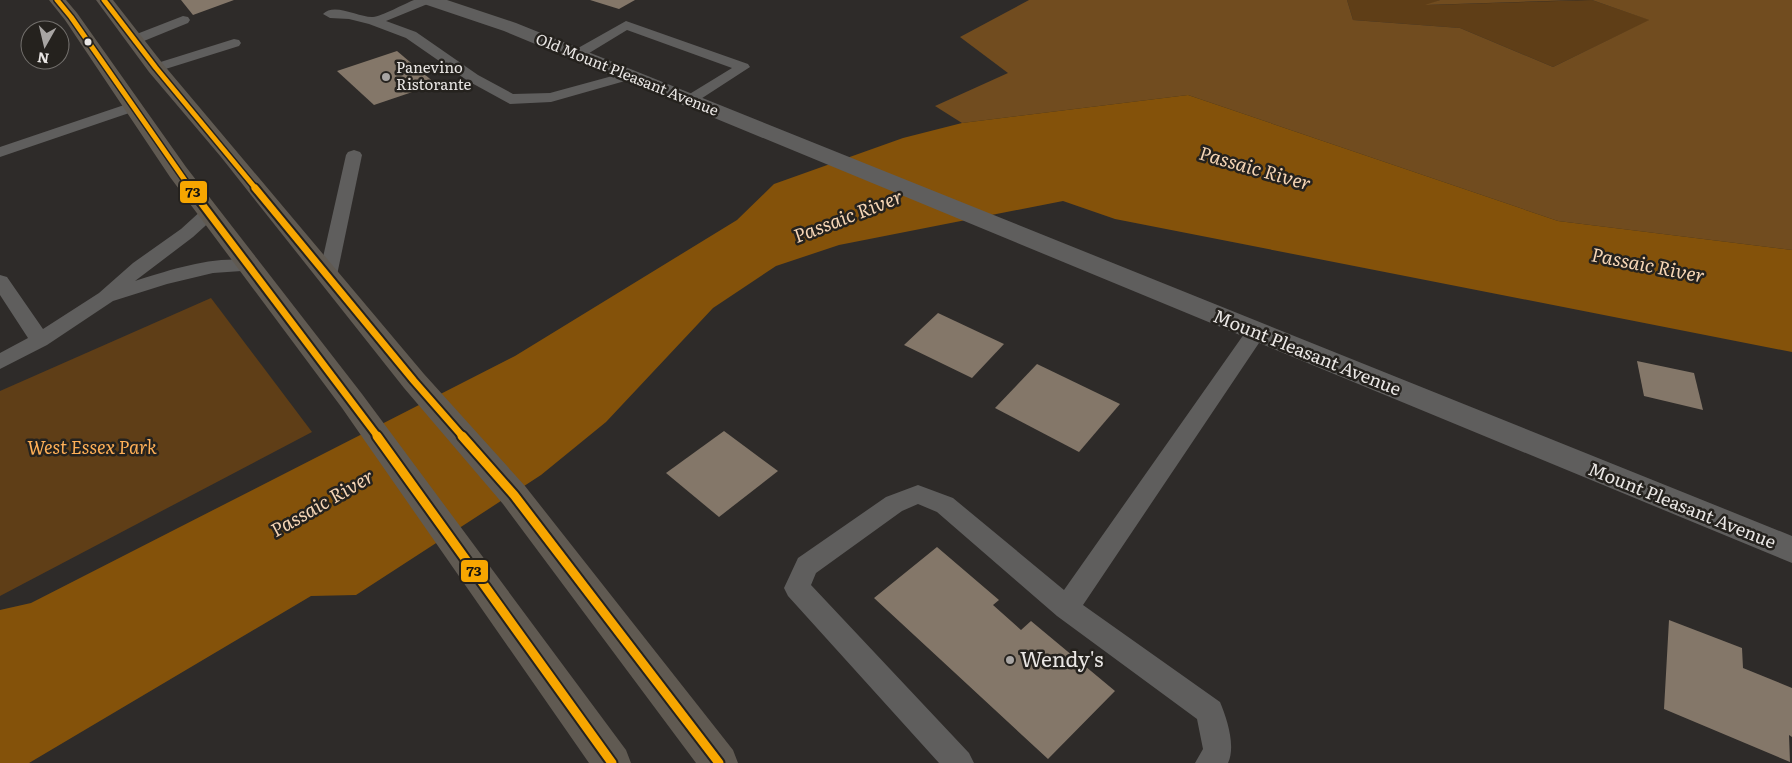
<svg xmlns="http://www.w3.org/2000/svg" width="1792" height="763" viewBox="0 0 1792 763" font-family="Literata,serif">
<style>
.green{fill:#5f3e17}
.forest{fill:#714c1f}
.water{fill:#84520a}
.building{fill:#847769}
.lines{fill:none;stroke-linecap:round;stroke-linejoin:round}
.lane{fill:#5f5e5d;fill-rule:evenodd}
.secondary{fill:#5f5e5d;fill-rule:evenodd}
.primary{fill:#605a52;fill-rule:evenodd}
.bus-1-far2-casing{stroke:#25221e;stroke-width:8}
.bus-1-far1-casing{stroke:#25221e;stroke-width:11}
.bus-1-casing{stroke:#25221e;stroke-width:13}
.bus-1-far2{stroke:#f7a600;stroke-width:5}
.bus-1-far1{stroke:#f7a600;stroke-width:7}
.bus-1{stroke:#f7a600;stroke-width:9}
.bus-dot{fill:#e9e6e4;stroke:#25221e;stroke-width:2}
.poi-dot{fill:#a8a5a3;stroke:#25221e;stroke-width:2}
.labels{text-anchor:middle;stroke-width:5;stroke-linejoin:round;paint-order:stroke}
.far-poi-label{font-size:15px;fill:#e9e6e4;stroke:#25221e;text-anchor:start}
.far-street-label{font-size:15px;fill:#e9e6e4;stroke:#25221e}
.street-label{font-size:18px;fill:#e9e6e4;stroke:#25221e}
.park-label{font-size:18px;font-style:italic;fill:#ffb057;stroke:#25221e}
.water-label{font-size:19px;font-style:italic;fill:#f5d5b5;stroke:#25221e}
.near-poi-label{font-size:21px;fill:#e9e6e4;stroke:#25221e;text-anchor:start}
.line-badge{stroke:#25221e;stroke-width:2}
.pale-badge-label{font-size:14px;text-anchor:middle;font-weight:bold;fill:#111}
</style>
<rect width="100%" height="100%" fill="#2e2b29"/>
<g class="green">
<polygon points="1347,0 1440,0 1428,5 1592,0 1650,20 1553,67 1460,28 1353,20"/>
<polygon points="211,298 312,432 0,596 0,391"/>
</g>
<g class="forest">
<polygon points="1029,0 1347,0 1353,20 1460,28 1553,67 1649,20 1592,0 1792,0 1792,250 1558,221 1188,95 962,123 935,106 1008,73 960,37"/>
<polygon points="1440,0 1579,0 1425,5"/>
</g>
<polygon class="water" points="1188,95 1558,221 1792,250 1792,352 1115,219 1063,201 839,245 776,266 713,308 606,422 541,475 356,595 311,596 29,763 0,763 0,610 31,603 515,356 737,220 774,184 903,138 962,123"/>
<g class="building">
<polygon points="181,0 234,0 193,15"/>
<polygon points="590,0 635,0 619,9"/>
<polygon points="397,51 436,84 374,105 337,71"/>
<polygon points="938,313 1004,344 972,378 904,345"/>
<polygon points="1637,361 1694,373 1703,410 1644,396"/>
<polygon points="1037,364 1120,404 1079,452 995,408"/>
<polygon points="724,431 778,471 719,517 666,473"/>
<polygon points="937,547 999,600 993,605 1021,630 1031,621 1115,691 1048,759 874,598"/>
<polygon points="1669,620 1742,648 1743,668 1792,688 1792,737 1789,735 1790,762 1664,709"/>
</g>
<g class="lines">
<g class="lane">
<path d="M414,0h17l-1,3 -44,18 30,11 62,43 35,19 37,-1 77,-21 5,1 2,3 -2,3 -81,23 -41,2 -42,-23 -62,-43 -37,-14 -20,-5 -19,-1 -7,-4c11,-12 37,4 50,3 9,-1 31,-13 41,-17z"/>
<polygon points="183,16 188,17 190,20 188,23 139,43 134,44 127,40 129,37"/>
<polygon points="626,21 748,64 750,67 693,104 683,104 680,101 683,98 732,68 627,30 581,58 571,58 569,55 571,52"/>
<polygon points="234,39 239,40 241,43 239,46 156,72 151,71 149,68 151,65"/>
<polygon points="133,102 138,104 141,107 138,110 0,157 0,147"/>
<polygon points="354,150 360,152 362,155 337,275 335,279 328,281 321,279 319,275 346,155 348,152"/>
<path d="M209,208l6,1 3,4 -3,4 -22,20 -58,44c34,-11 86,-28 121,-19l2,4 -2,4 -43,3 -46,11 -54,17 -66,44 -47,24v-16l28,-15 -28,-43v-20l7,2 36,52 56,-36 34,-30 48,-34 22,-20z"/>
<path d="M1256,325l7,2 3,5 -3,5 -180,268 137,97c7,17 16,44 8,61h-33l8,-14 -6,-30 -140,-103 -120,-104 -19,-8 -16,7 -86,62 -5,12 158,168 5,10h-35l-151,-167 -4,-8 14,-30 88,-61 32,-12 35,13 111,92 185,-263z"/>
</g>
<polygon class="secondary" points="422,0 447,0 516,23 1792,536 1792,563 504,31 424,4"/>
<g class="primary">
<polygon points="49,0 66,0 77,13 186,167 362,394 626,750 631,763 589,763 342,408 170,177 65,20"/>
<polygon points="96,0 113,0 163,64 424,374 525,486 733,750 738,763 696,763 503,504 404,388 221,157 149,72"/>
</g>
<defs>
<g id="bus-1-far2">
<polyline points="57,0 71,17 191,189"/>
<polyline points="104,0 156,68 256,189"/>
</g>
<g id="bus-1-far1">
<polyline points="190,188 378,437"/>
<polyline points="255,188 414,381 463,437"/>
</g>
<g id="bus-1">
<polyline points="377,436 612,763"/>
<polyline points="462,436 514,495 719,763"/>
</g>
</defs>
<use href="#bus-1-far2" class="bus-1-far2-casing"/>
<use href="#bus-1-far1" class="bus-1-far1-casing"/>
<use href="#bus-1" class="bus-1-casing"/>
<use href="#bus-1-far2" class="bus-1-far2"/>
<use href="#bus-1-far1" class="bus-1-far1"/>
<use href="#bus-1" class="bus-1"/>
</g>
<circle class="bus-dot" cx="88" cy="42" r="4.5"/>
<g class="poi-dot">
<circle cx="386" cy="77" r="5"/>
<circle cx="1010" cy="660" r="5"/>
</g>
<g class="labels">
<g class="far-poi-label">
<text x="396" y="73">Panevino<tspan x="396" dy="17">Ristorante</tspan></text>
</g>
<g class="far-street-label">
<text transform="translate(627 75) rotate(22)" y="5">Old Mount Pleasant Avenue</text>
</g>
<g class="street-label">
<text transform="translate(1307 353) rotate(22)" y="6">Mount Pleasant Avenue</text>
<text transform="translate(1682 506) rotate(22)" y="6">Mount Pleasant Avenue</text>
</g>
<g class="park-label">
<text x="92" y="454">West Essex Park</text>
</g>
<g class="water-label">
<text transform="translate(1255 168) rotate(16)" y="7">Passaic River</text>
<text transform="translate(848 216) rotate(-21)" y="7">Passaic River</text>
<text transform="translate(1648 265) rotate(11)" y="7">Passaic River</text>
<text transform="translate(322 503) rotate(-30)" y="7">Passaic River</text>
</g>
<g class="near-poi-label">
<text x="1020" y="667">Wendy's</text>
</g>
</g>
<g class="line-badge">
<rect x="179" y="180" width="29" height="24" rx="5" fill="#f7a600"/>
<rect x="460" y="559" width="29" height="24" rx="5" fill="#f7a600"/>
</g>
<g class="pale-badge-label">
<text x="193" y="197">73</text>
<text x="474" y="576">73</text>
</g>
<g transform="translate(45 45) rotate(188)"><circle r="24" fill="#25221e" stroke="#73706d"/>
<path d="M0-4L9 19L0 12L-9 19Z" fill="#a8a5a3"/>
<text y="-8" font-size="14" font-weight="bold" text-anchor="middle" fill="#e9e6e4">N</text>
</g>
</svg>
